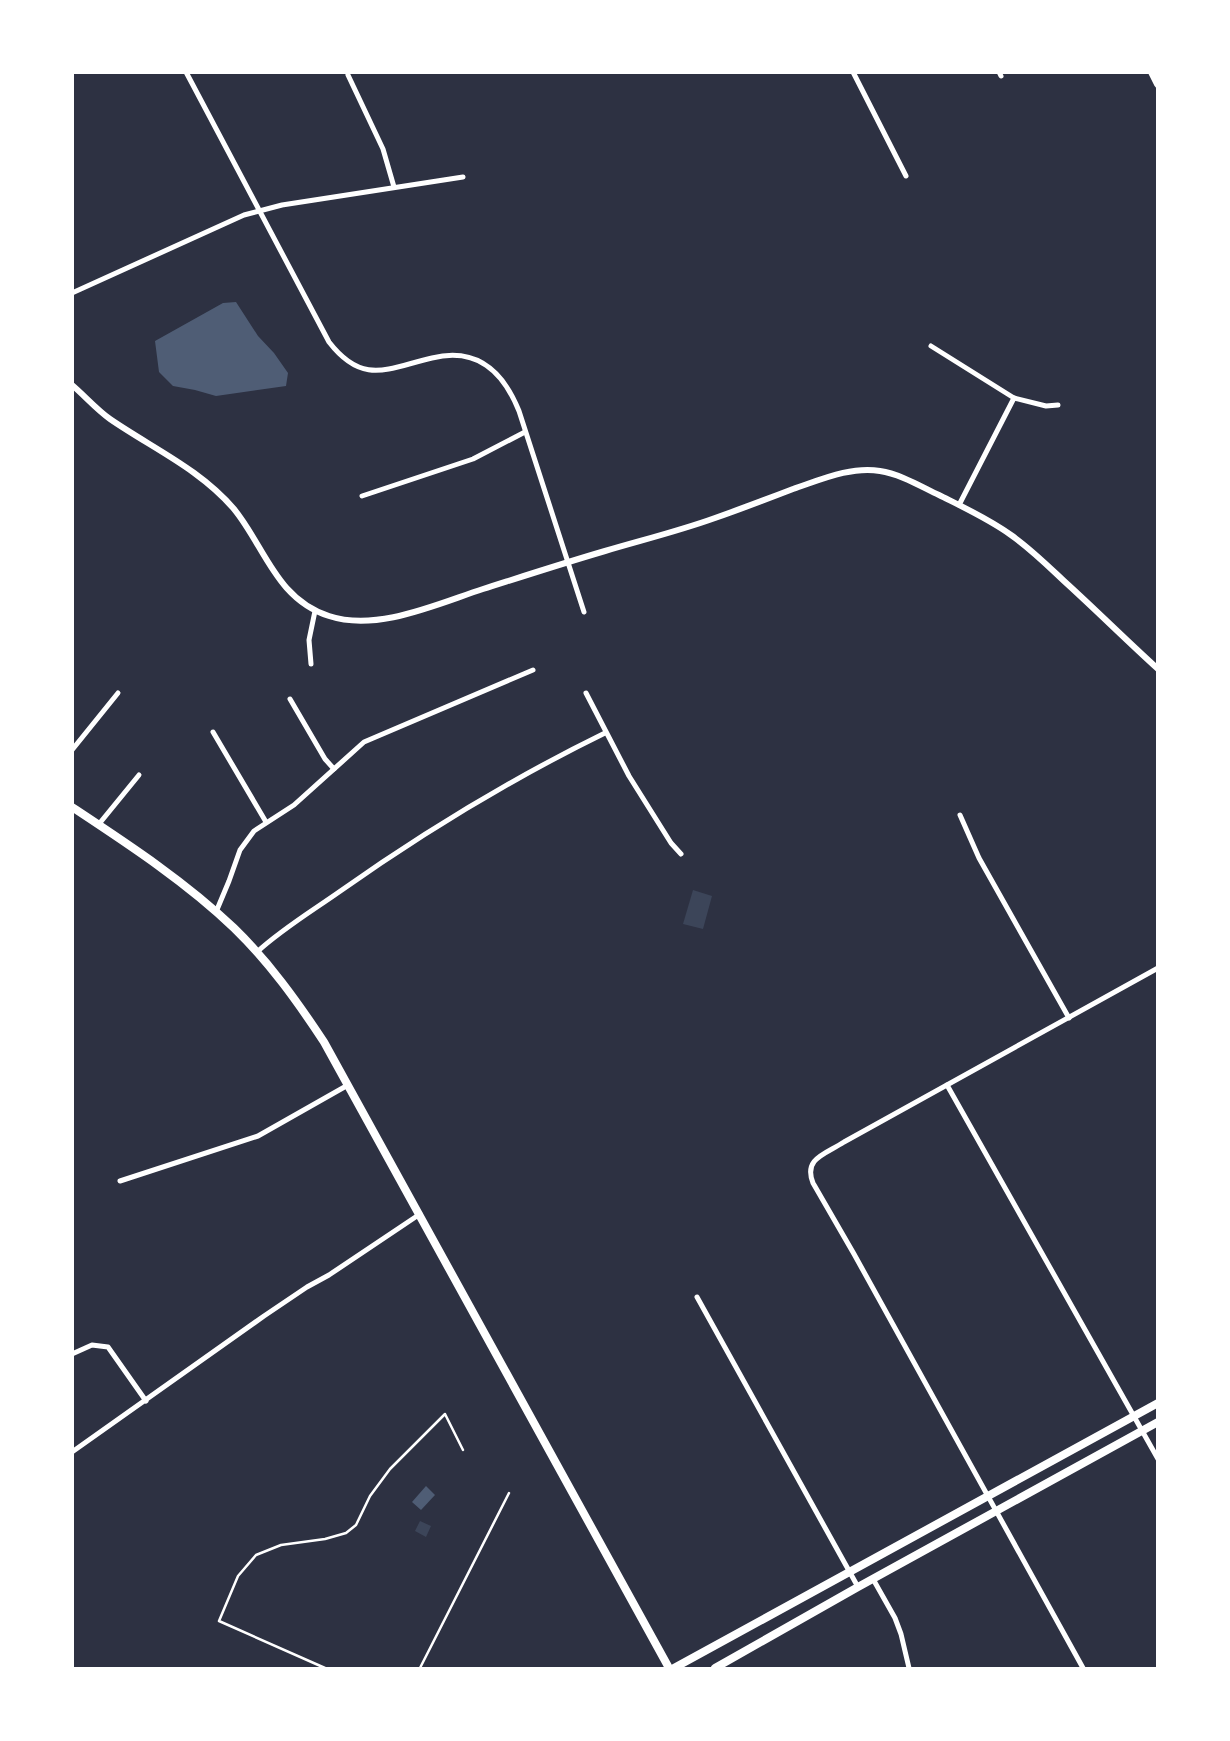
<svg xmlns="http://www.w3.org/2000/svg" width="1230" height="1741" viewBox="0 0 1230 1741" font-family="Roboto,sans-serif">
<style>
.green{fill:#3c4559}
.water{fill:#4f5d75}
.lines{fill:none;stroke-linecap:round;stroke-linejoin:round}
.service{stroke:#fff;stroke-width:2.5}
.minor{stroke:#fff;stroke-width:5}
.tertiary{stroke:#fff;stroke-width:6}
.secondary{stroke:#fff;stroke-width:8}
</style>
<rect width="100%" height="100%" fill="#2d3142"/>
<g class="green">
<polygon points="693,890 712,896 703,929 683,924"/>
<polygon points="420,1521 431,1526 426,1537 415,1531"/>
</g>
<g class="water">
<polygon points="236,302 258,336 274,353 288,373 286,386 216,396 195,390 173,386 159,372 155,341 223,303"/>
<polygon points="426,1486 435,1495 421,1510 412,1502"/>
</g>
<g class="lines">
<g class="service">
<polyline points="325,1668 219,1621 238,1576 256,1555 281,1545 325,1539 346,1533 356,1525 370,1496 390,1469 445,1414 463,1450"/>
<polyline points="420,1668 509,1493"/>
</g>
<g class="minor">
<path d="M186,72l143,270c34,44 59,26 103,16 45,-11 71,13 87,53l65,201"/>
<polyline points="853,72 906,176"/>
<polyline points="999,72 1001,76"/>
<polyline points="348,75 383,149 394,187"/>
<polyline points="72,293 244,215 282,205 463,177"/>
<polyline points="931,346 1014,398 1046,406 1058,405"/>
<polyline points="362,496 473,459 525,432"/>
<polyline points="959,505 1014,398"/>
<polyline points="311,664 309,640 315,611"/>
<polyline points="586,693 629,776 671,843 681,854"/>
<polyline points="290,699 325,759 334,769"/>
<polyline points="213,732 266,822"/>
<polyline points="72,750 118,693"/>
<polyline points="960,815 979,858 1069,1018"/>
<polyline points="99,824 139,775"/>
<polyline points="216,912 229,881 240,850 254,831 294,805 364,742 533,670"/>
<path d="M257,952c25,-23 55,-41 82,-60 85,-60 174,-114 266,-159"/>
<polyline points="947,1085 1158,1459"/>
<polyline points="120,1181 258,1136 348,1085"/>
<polyline points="697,1297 858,1587"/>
<polyline points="72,1354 92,1345 108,1347 146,1401"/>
<polyline points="72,1452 264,1316 307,1287 329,1275 420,1214"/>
<polyline points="873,1579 895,1618 901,1634 909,1668"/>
<path d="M1083,1668l-229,-414 -41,-71c-10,-25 13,-29 31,-41l314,-174"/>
</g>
<path class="tertiary" d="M72,385c13,11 24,24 38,34 42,29 90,50 124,90 31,38 42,90 95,107 48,16 108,-12 154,-27 41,-13 81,-26 122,-38 37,-11 74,-20 110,-33 26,-9 52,-19 78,-29 27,-9 58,-23 87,-18 20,3 40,15 59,24 24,12 50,24 72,40 20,14 36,30 53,46 32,29 62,59 94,88"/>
<g class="secondary">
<polyline points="1152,72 1158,84"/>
<path d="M72,807c56,37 114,75 162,121 35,34 63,73 90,114l345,626"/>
<polyline points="674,1668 1158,1403"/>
<polyline points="715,1668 858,1587 1158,1422"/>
</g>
</g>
<rect width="1230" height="1741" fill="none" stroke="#ffffff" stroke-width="148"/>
</svg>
